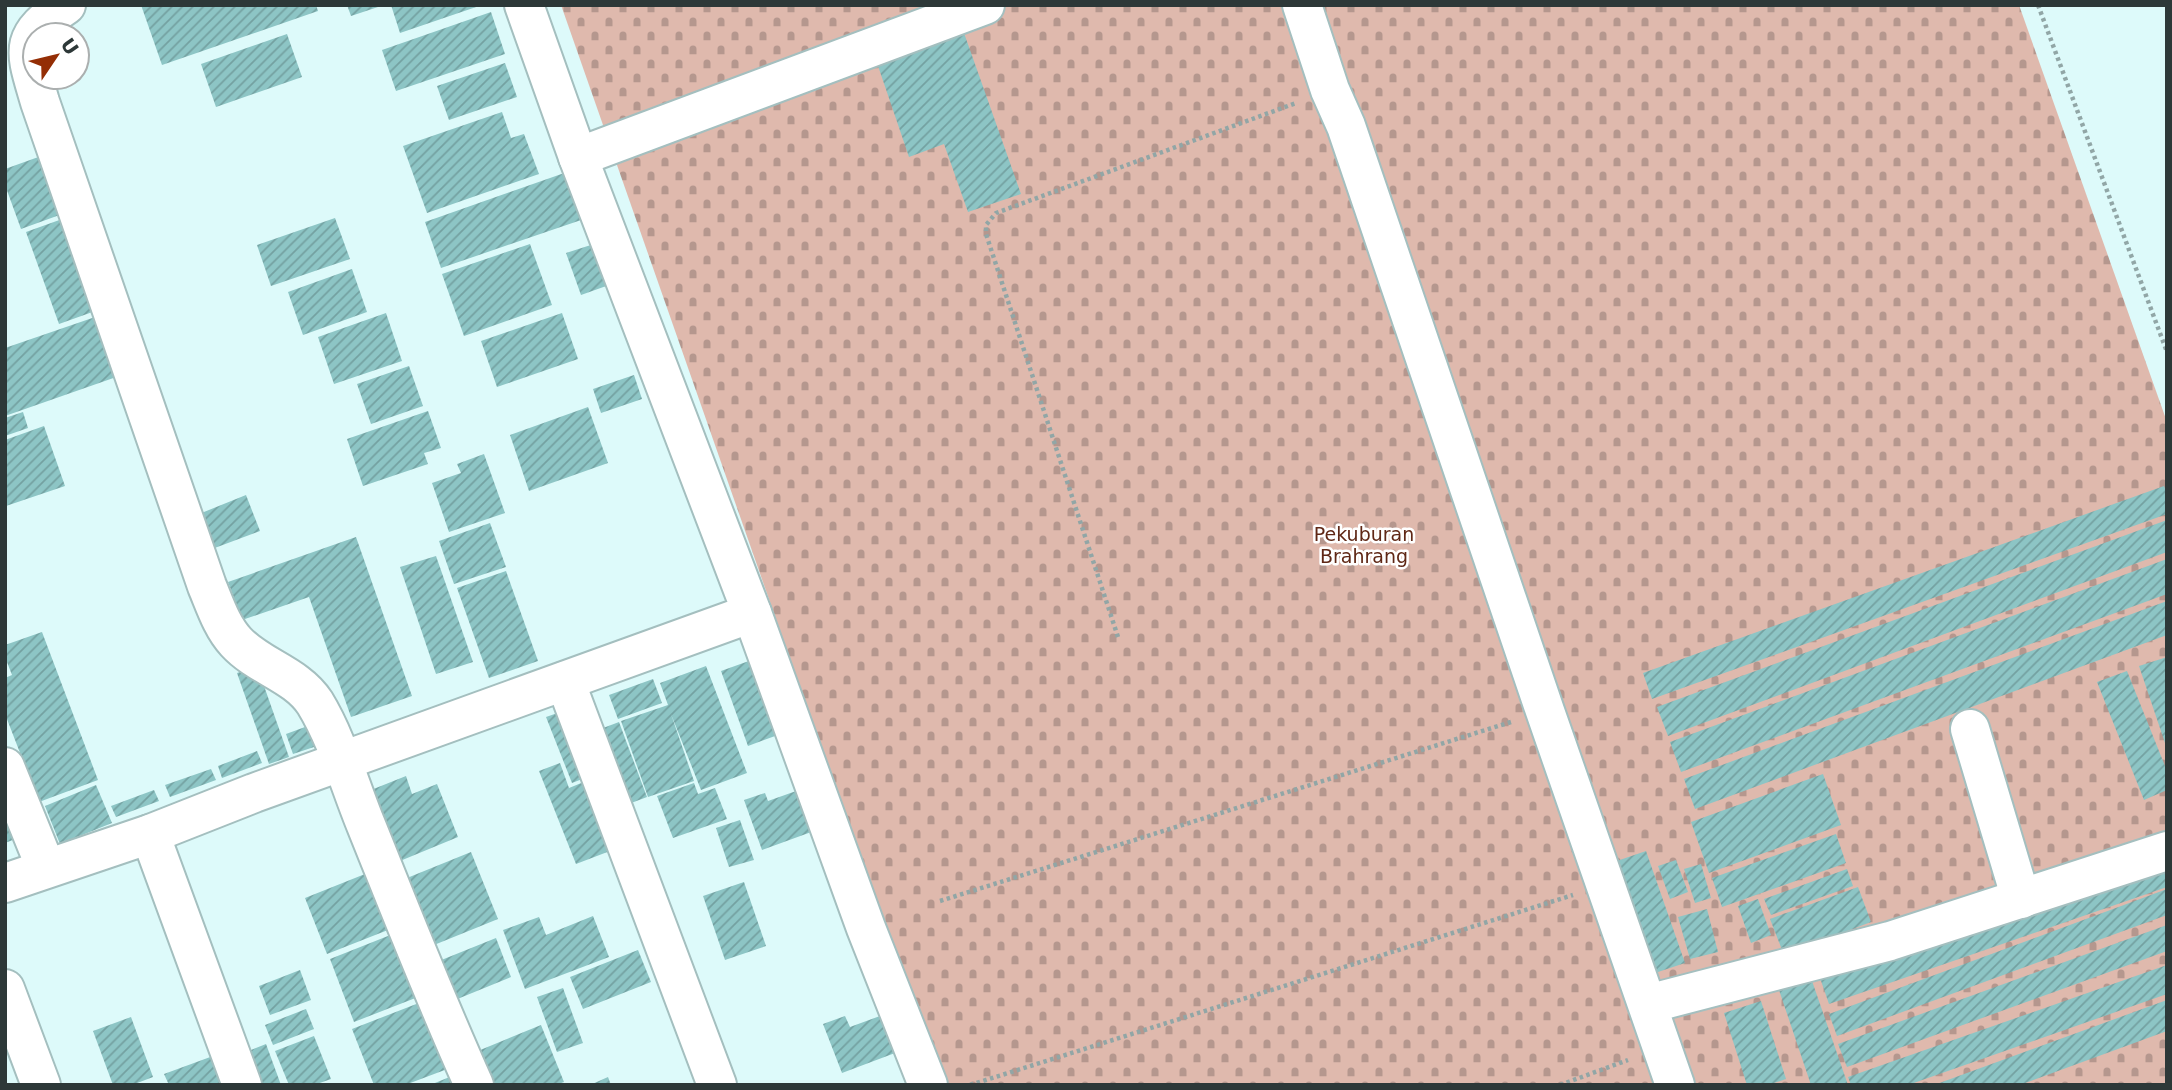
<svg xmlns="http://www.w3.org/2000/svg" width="2172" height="1090" viewBox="0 0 2172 1090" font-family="'DejaVu Sans',sans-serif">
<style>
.cemetery{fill:url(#cemetery-stones)}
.building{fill:url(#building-hatch)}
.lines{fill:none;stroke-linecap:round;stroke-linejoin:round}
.minor-casing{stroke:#a4bfbf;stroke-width:42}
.path{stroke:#91a6a6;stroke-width:4.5;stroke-dasharray:3.5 3.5;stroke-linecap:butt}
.minor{stroke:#fff;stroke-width:38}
.labels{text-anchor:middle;stroke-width:5;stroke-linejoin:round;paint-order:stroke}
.park-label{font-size:19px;fill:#5f2715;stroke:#fff}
</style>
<defs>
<pattern id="cemetery-stones" width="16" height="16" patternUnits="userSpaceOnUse" patternTransform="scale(1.75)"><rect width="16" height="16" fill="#dfb9ad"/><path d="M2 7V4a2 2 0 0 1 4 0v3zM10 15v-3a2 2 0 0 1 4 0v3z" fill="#b5978e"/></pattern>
<pattern id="building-hatch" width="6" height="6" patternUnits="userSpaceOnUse" patternTransform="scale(1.75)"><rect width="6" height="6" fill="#8dc5c5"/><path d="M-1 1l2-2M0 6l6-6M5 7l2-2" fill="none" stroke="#74a1a1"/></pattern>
</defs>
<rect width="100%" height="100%" fill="#ddfafa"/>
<polygon class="cemetery" points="561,5 2019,5 2167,422 2167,1085 939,1085"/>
<g class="building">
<polygon points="141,5 316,5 318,11 162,65"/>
<polygon points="347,5 381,5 381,6 351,16"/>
<polygon points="391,5 479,5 479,6 400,33"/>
<polygon points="491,12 505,54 396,91 382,50"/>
<polygon points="964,33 1021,194 968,212 944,144 909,157 877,63"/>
<polygon points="287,34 302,77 216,107 201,64"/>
<polygon points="505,63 517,97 449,120 437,86"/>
<polygon points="502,112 511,138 524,134 539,174 427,213 403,146"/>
<polygon points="44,155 65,213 21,229 5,185 5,169"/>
<polygon points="570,171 587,218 441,268 425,222"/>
<polygon points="65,218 98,310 59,324 26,232"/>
<polygon points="335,218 350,259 271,286 257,245"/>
<polygon points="530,244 552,305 464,336 442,274"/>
<polygon points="594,244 609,285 581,295 566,253"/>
<polygon points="352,269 367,312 303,335 288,292"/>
<polygon points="386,313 402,361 334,384 318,337"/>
<polygon points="562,313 578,359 497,387 481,341"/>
<polygon points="101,315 122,375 5,416 5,348"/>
<polygon points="409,366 423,406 371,424 357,384"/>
<polygon points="634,375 642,399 601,413 593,389"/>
<polygon points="588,407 608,463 529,491 510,435"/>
<polygon points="428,411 441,448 424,453 428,464 363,486 347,439"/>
<polygon points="23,412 28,428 5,436 5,418"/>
<polygon points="44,426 65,486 6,506 5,440"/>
<polygon points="484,454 505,513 449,532 432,483 461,473 457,464"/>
<polygon points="2164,486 2167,493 2167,514 1652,699 1643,673"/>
<polygon points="246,495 260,531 212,549 199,514"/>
<polygon points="2167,520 2167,552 1668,736 1657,707"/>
<polygon points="490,523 506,567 454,584 439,541"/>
<polygon points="356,537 412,696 351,717 309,597 242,620 228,582"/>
<polygon points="436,556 473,662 436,674 400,567"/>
<polygon points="2167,559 2167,594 1681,772 1670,742"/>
<polygon points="506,571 538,661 489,678 457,588"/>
<polygon points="2167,601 2167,635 1695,809 1684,779"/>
<polygon points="42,632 98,780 39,802 5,714 5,678 12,675 5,657 5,645"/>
<polygon points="760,657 786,732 748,746 721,671"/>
<polygon points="2167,657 2167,746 2166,746 2139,666"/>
<polygon points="257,666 289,757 269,764 237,673"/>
<polygon points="706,666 747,773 701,790 671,714 694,781 648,797 621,721 668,705 660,683"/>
<polygon points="2127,671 2167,771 2167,790 2144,800 2097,682"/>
<polygon points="653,679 662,703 618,719 609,695"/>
<polygon points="569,709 595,774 572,783 546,717"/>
<polygon points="619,722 647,797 618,808 590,733"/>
<polygon points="316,723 323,744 293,754 286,734"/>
<polygon points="257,751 262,763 222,778 218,766"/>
<polygon points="560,763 569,788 596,777 623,846 576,864 539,771"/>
<polygon points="211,769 216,780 170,797 165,785"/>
<polygon points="1823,774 1841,825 1709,873 1691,822"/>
<polygon points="406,776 412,794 437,784 458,837 400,861 371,790"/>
<polygon points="694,783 698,794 715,788 727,819 673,838 657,796"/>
<polygon points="96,785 112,823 60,844 45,806"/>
<polygon points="154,790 159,801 116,817 111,806"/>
<polygon points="799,790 814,831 762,850 744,800 765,793 768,801"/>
<polygon points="5,802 18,838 5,843"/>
<polygon points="740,820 754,860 729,867 716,828"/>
<polygon points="1836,834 1846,863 1722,907 1712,878"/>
<polygon points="1646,851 1685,963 1646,976 1608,864"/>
<polygon points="471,852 498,919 434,945 407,878"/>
<polygon points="2167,859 2167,887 1829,1004 1820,978"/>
<polygon points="1676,860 1688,892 1670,899 1658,866"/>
<polygon points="1701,864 1711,898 1695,903 1684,869"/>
<polygon points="1847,869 1853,886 1771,915 1764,899"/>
<polygon points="370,872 393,928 327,954 305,898"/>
<polygon points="744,882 766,946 725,960 703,896"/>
<polygon points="1858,887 1871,922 1784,955 1770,919"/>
<polygon points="2167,889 2167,915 1837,1036 1829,1014"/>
<polygon points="1758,899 1771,935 1751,943 1738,906"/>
<polygon points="1707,909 1718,952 1690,959 1678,917"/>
<polygon points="593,916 609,957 525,989 503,930 539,917 546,935"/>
<polygon points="2167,925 2167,951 1847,1067 1838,1044"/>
<polygon points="393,934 418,997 354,1022 330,959"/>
<polygon points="496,938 511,977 450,1002 434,963"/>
<polygon points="638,950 651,982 583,1009 570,977"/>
<polygon points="2167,965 2167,994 1908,1085 1851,1085 1848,1077"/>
<polygon points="300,970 311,1000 270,1015 259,986"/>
<polygon points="1811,978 1848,1085 1811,1085 1779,990"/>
<polygon points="563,988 583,1043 557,1052 537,997"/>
<polygon points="2167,1000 2167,1031 2020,1085 1934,1085"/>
<polygon points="424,1001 450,1068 405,1085 374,1085 352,1029"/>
<polygon points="1761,1001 1786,1079 1768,1085 1747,1085 1724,1013"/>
<polygon points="306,1009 314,1029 273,1045 265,1025"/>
<polygon points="845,1016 850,1027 880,1016 895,1053 842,1073 823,1024"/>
<polygon points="131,1017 153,1077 132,1085 113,1085 93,1031"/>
<polygon points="541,1025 564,1082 556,1085 486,1085 473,1053"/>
<polygon points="314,1036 331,1079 314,1085 289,1085 275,1051"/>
<polygon points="266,1044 281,1085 259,1085 246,1052"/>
<polygon points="213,1056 223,1085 169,1085 164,1074"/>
<polygon points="457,1074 461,1085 430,1085"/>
<polygon points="608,1077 611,1085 590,1085"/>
</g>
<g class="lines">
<defs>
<g id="minor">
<path d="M66,5c-49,33 -41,45 -26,97l167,484c8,19 15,41 29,56 23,25 60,32 79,61 22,36 35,83 51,122 35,87 69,174 108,260"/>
<polyline points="1302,5 1330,90 1346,126 1545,711 1675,1085"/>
<polyline points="578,157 985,5"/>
<polyline points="752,613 866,928 928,1085"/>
<polyline points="565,681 717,1085"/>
<polyline points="1970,729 2021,899"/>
<polyline points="5,767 46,868"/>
<polyline points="150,834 242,1085"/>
<polyline points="5,883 150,834 254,793 752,613 578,157 524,5"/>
<polyline points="5,989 41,1085"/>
<polyline points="1648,1004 1890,941 2167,851"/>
</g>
</defs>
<use href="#minor" class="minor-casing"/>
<g class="path">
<polyline points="2038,5 2167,352"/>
<polyline points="1118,637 986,234 986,225 996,213 1296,103"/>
<polyline points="940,901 1511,722"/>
<polyline points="970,1085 1573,895"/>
<polyline points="1560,1085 1628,1060"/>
</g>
<use href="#minor" class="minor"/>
</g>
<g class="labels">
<g class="park-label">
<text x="1364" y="541">Pekuburan<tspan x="1364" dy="22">Brahrang</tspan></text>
</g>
</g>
<rect width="2172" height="1090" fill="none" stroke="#2d3838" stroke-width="14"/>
<g transform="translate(56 56) rotate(55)"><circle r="33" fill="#ffffff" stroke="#abafaf" stroke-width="2"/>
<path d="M0-5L12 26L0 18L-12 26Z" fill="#942e05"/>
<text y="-10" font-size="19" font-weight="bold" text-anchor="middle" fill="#2d3838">U</text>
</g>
</svg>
